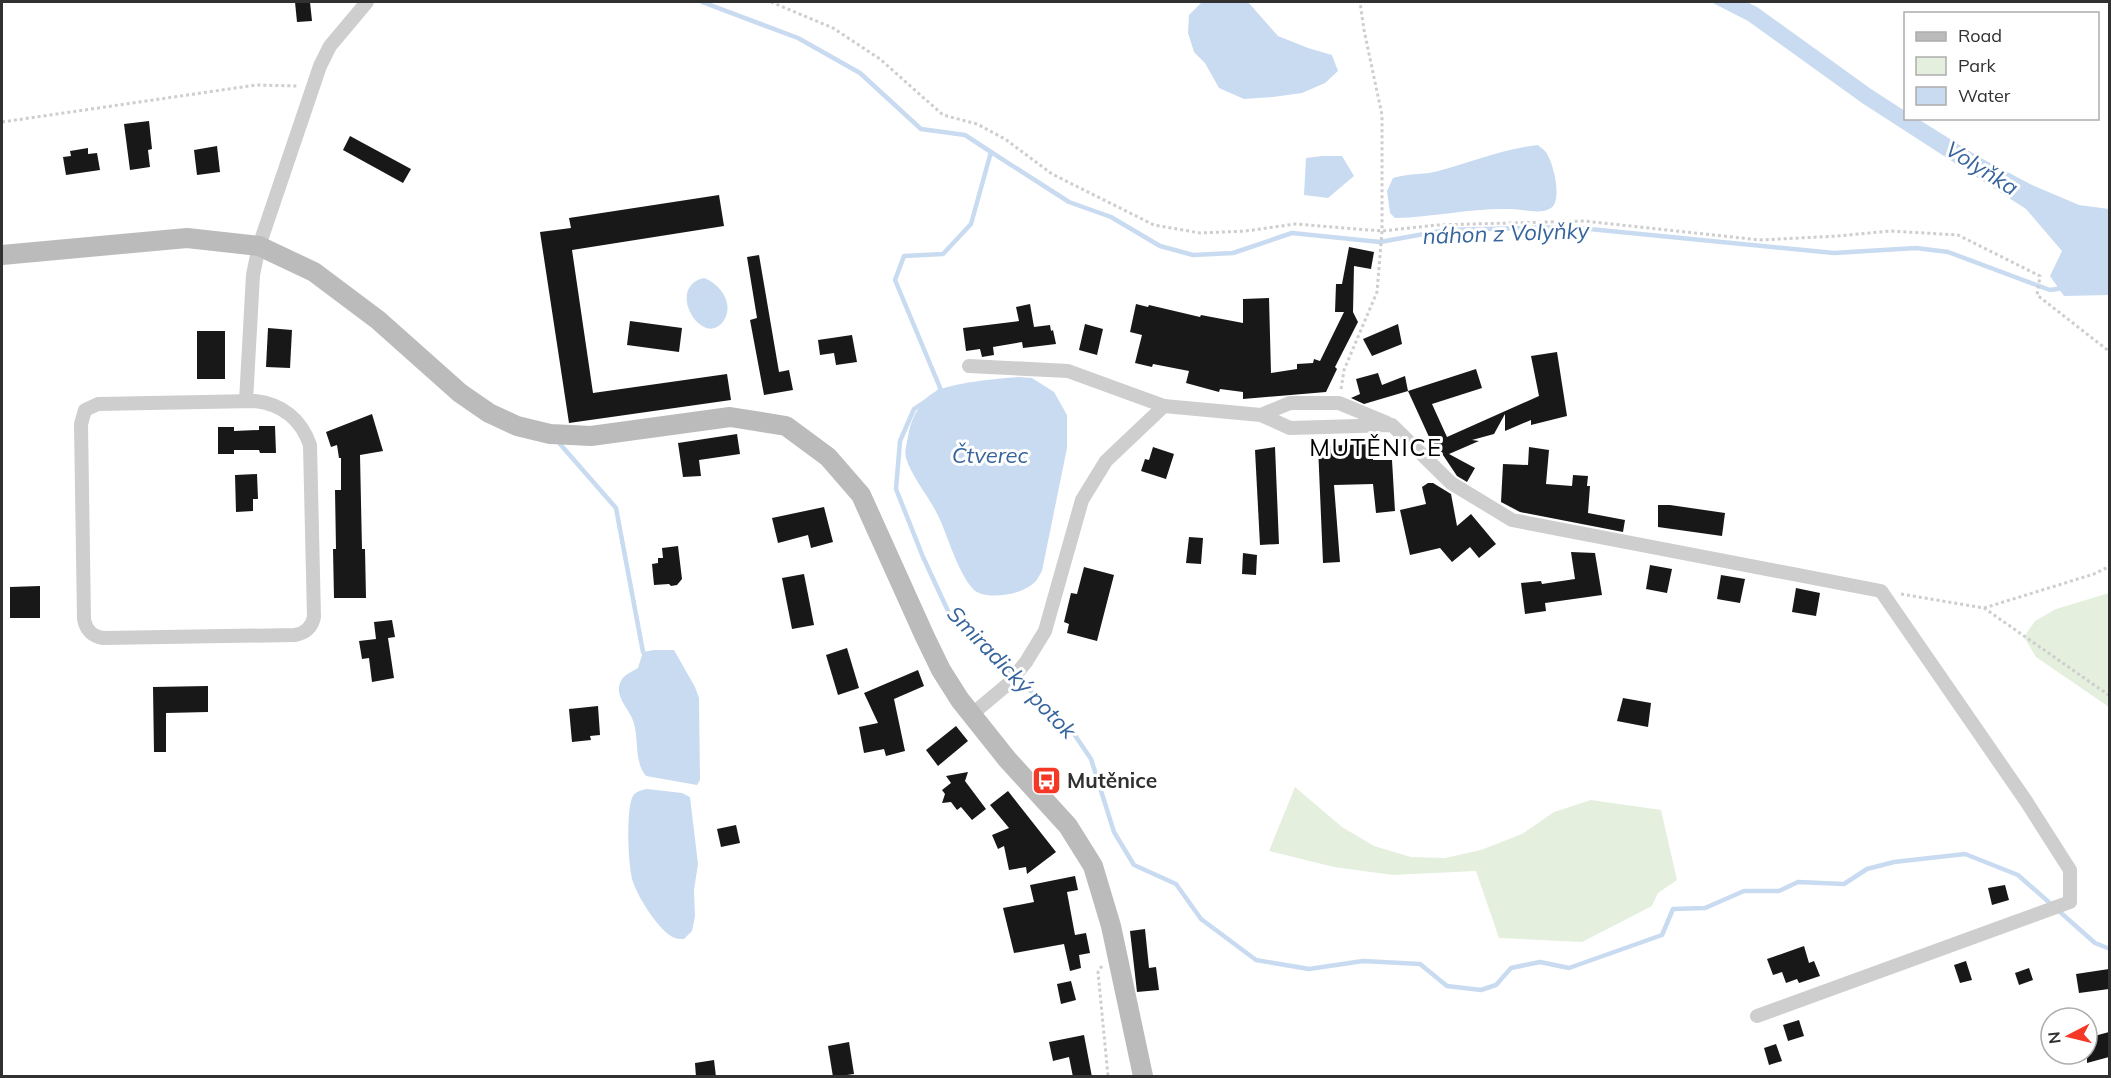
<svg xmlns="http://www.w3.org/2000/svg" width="2111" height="1078" viewBox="0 0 2111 1078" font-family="Mulish,sans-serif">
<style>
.green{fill:#e4efde}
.water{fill:#c9dbf0}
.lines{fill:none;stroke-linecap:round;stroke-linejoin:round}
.stream{stroke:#c9dbf0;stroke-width:4.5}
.building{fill:#181818}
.path{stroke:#cecece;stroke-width:3;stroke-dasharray:3 3;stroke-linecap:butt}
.street{stroke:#cecece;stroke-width:14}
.secondary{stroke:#bbb;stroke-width:20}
.labels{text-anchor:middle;stroke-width:6;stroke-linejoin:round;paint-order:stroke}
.poi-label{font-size:21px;font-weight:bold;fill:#313131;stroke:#fff;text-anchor:start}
.water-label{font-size:22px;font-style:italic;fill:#36649c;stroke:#fff}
.quarter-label{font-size:24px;letter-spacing:1.5px;fill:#000;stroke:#fff}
</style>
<rect width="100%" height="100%" fill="#fff"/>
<g class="green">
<polygon points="2109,593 2110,593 2109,707 2036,657 2024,637 2035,621 2056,609"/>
<polygon points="1295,787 1342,827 1374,846 1411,857 1445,858 1481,850 1522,834 1554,812 1591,800 1661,810 1677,880 1658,893 1652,906 1582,942 1499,938 1476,871 1393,875 1334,867 1269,851"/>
</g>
<g class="water">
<polygon points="1202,2 1248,2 1278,36 1308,48 1332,55 1338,71 1325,83 1302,93 1273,97 1244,99 1219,88 1205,63 1194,52 1188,33 1189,15"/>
<polygon points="1711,2 1747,2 1757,7 1871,89 1905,111 1906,118 1918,119 1979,157 2032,185 2079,205 2109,209 2109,295 2064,296 2050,276 2062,251 2026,209 1862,103 1748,21"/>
<path d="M1538,145c2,2 5,4 7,6 8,9 18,49 6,57 -10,7 -29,1 -41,1 -38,-1 -76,8 -115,9l-5,-5 -3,-22 6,-13c16,-5 27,-3 41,-6 35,-9 68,-23 104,-27z"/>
<polygon points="1322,156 1342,156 1354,176 1328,198 1304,195 1306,158"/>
<path d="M704,278c17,6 32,28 18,45 -21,24 -57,-36 -18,-45z"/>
<path d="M1018,377l14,1 22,14 13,23v33l-25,123c-2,3 -4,8 -7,11 -12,12 -40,17 -56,11 -16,-6 -31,-55 -38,-71 -9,-22 -29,-44 -35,-64 -2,-8 2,-19 3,-27 3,-14 12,-31 24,-38 18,-11 64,-14 85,-16z"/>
<path d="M654,650h20l21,37 4,11 1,82 -3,5 -51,-9c-13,-15 -6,-40 -14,-58 -5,-11 -17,-22 -12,-35 3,-8 11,-11 18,-15l5,-16z"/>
<path d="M647,789l35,4 8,4 8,67 -4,26 1,26 -3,15 -8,8c-2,0 -7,0 -9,-1 -15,-5 -37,-41 -42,-56 -5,-15 -7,-69 -1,-84 2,-6 9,-8 15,-9z"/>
</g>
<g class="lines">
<g class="stream">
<polyline points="702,2 798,38 860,73 921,129 965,135 991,152 971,224 943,254 904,256 895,280 941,390 938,392"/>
<polyline points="991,152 1069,202 1111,217 1160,246 1193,255 1233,253 1292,233 1380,242 1446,230 1569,227 1834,253 1916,248 1948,252 2050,290 2064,288"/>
<polyline points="929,399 914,409 900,441 896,489 923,557 948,611 1072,731 1091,759 1114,832 1134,865 1176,884 1201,919 1256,960 1309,969 1363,961 1420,964 1447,986 1481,990 1496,985 1511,968 1540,962 1569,968 1662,935 1673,909 1705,908 1744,891 1779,891 1798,882 1844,884 1867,869 1894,862 1965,854 2018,875 2095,943 2110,949"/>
<polyline points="560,444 616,508 643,652"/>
</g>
</g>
<g class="building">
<polygon points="295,2 310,2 312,21 297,22"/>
<polygon points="149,121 152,149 148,150 150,167 130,170 124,124"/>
<polygon points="350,136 411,169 403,183 343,150"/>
<polygon points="217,146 220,172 197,175 194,150"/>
<polygon points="88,148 88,154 97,153 100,170 66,175 63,157 71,156 70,151"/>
<polygon points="719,195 724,226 572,250 593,393 727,374 731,400 569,423 540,232 571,228 569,218"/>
<polygon points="1349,247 1374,252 1371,269 1354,266 1353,312 1358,322 1335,367 1337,369 1326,392 1243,399 1243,392 1220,389 1219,392 1186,383 1189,371 1153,364 1152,367 1135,363 1142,335 1130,332 1136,304 1148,307 1149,305 1200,317 1201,315 1243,323 1243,299 1269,298 1271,373 1297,369 1297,364 1313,363 1314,359 1320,361 1344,312 1335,312 1336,284 1342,284"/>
<polygon points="759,255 779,372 789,370 793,390 764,395 750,320 757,318 747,257"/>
<polygon points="1030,304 1034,327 1050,325 1051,331 1053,330 1056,344 1023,348 1022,342 993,347 994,355 982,357 980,349 966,351 963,328 1019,321 1016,307"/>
<polygon points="630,321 682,328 679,352 627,345"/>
<polygon points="1085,324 1103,329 1097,355 1079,350"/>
<polygon points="1398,324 1402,344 1372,356 1363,339"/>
<polygon points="268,328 292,330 290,368 266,367"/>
<rect x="197" y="331" width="28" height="48"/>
<polygon points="852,335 857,362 836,365 834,353 820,355 818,340"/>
<polygon points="1557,352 1567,416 1531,425 1531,420 1505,431 1505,414 1494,434 1472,440 1479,441 1449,454 1475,468 1467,482 1457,476 1439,449 1435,450 1408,391 1476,369 1482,388 1432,404 1447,437 1539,396 1531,356"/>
<polygon points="1378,373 1382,385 1405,376 1408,391 1364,404 1351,398 1360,394 1356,379"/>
<polygon points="372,414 383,451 360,455 362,549 365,549 366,598 334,598 333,549 336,549 335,490 341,490 341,458 339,458 337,445 331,447 326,432"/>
<polygon points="259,426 275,426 276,453 260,453 259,450 234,450 234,454 218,454 218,427 234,427 234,431 259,430"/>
<polygon points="737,434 740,454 699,460 701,476 683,477 678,443"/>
<polygon points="1374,444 1373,460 1392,460 1395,511 1376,513 1373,484 1334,485 1340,562 1323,563 1318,446"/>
<polygon points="1153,447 1174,454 1166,479 1141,471 1145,459 1149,460"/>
<polygon points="1275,447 1279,544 1260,545 1255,450"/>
<polygon points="1529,447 1549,450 1546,484 1572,486 1573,475 1588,476 1587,486 1590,486 1588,513 1625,520 1623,532 1520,512 1501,502 1503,464 1528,465"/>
<polygon points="257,474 258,499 253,499 253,511 236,512 235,475"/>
<polygon points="1428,483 1433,483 1451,494 1457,526 1471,514 1496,544 1479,558 1470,547 1452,562 1440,548 1410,555 1400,510 1426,504 1422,487"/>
<polygon points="1658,505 1670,505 1725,513 1722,536 1658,527"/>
<polygon points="824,507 833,542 811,548 808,535 778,543 772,518"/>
<polygon points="1189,537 1203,538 1201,564 1186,563"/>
<polygon points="678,546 682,579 677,585 671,586 669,584 654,585 652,564 658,563 658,558 663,558 662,548"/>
<polygon points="1571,552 1595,553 1602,595 1545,603 1546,611 1525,614 1521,583 1541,581 1542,584 1575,579"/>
<polygon points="1243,553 1257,555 1256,575 1242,574"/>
<polygon points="1650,565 1672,569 1667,593 1646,589"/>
<polygon points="1084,567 1114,575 1097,641 1067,633 1069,624 1064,622 1071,593 1077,594"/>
<polygon points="804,574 814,625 792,629 782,578"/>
<polygon points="1721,575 1745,579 1740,603 1717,599"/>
<polygon points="40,586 40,618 10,618 10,587"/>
<polygon points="1796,588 1820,593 1816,616 1792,612"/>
<polygon points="392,620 395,637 388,638 394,678 372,682 369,658 362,659 359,641 376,639 374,622"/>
<polygon points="847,648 859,688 838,695 826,655"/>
<polygon points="918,670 924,686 894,699 905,751 886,756 884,749 864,753 859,727 878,723 864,693"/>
<polygon points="208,686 208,712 166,713 166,752 154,752 153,687"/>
<polygon points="1623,698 1651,703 1648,727 1617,721"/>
<polygon points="598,706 600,735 590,736 591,740 572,742 569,709"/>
<polygon points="956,726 968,741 938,766 926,750"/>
<polygon points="968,772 965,781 986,809 972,820 961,807 957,810 951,802 942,803 945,794 942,790 951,783 946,776"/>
<polygon points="1008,791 1056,852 1027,874 1026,867 1009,870 1004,846 998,849 992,835 1009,828 990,805"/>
<polygon points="736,825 740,843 721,847 717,829"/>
<polygon points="1075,876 1078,890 1067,892 1075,935 1086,933 1090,953 1079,955 1081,968 1070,971 1064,944 1014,953 1003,908 1034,902 1030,885"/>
<polygon points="2005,885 2009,900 1992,905 1988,888"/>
<polygon points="1145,929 1149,968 1156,967 1159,990 1137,992 1130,931"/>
<polygon points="1804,946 1809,963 1814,961 1820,976 1799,983 1797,979 1786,983 1782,972 1773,975 1767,959"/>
<polygon points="1966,961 1972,980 1960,983 1954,965"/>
<polygon points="2029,968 2033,980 2019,985 2015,973"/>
<polygon points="2109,969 2109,989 2079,993 2076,974"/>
<polygon points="1071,981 1076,1000 1061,1004 1057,984"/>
<polygon points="1799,1020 1804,1036 1788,1041 1783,1025"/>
<polygon points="2109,1032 2109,1057 2087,1063 2087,1038"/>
<polygon points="1084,1035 1092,1077 1073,1077 1069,1057 1053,1061 1049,1042"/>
<polygon points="849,1042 854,1074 833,1077 828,1046"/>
<polygon points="1776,1044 1782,1061 1769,1065 1764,1048"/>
<polygon points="714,1060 716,1077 696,1077 695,1063"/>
</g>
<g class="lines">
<g class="path">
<polyline points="771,2 833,28 880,59 943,115 977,124 1005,139 1052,174 1154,225 1200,233 1246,231 1295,224 1382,231 1437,225 1584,221 1760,240 1838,236 1890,231 1958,235 2040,276 2037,295 2110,352"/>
<polyline points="2,122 256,85 297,86"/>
<polyline points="1341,389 1344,370 1377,292 1382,231 1382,115 1364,30 1360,2"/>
<polyline points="1901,594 1984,608 2110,696"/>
<polyline points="1984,608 2094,574 2110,566"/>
<polyline points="1102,966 1098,972 1108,1076"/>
</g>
<g class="street">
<polyline points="969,366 1068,371 1164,406"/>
<polyline points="246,401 253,275 259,246 320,66 330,46 367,2"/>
<path d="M255,401c27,3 46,18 55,44l4,172c-2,10 -8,16 -19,18l-192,3c-11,-2 -17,-8 -19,-19l-3,-195 4,-14 13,-6z"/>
<polyline points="1261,415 1290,403 1339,403 1387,423"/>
<polyline points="971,715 1008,684 1026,662 1045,631 1082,500 1106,461 1164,406 1261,415 1290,428 1392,425 1451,483 1512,520 1881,591 2026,801 2070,870 2070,902 1757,1016"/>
</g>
<polyline class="secondary" points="2,255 187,238 259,246 314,272 378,320 460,393 489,413 517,426 550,434 591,436 730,417 786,426 828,457 861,495 925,637 941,670 960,700 1007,759 1068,826 1093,866 1111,926 1143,1076"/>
</g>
<defs>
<symbol id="bus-square" viewBox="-11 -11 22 22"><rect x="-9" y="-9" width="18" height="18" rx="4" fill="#f53726" stroke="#fff"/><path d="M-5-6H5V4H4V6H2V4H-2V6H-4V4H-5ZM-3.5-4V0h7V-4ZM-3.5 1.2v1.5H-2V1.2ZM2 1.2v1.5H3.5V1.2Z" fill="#fff"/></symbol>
</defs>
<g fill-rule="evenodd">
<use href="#bus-square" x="1030" y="764" width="33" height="33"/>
</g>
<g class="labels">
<g class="poi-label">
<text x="1067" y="788">Mutěnice</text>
</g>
<g class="water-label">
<text transform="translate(1982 168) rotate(32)" y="8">Volyňka</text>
<text transform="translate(1506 233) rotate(-2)" y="8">náhon z Volyňky</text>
<text x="990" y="463">Čtverec</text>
<text transform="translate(1012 672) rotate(46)" y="8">Smiradický potok</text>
</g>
<g class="quarter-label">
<text x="1376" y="456">MUTĚNICE</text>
</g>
</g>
<rect width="2111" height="1078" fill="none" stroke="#313131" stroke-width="6"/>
<rect x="1904" y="12" width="195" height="108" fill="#ffffff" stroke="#adadad" stroke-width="1.5"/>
<rect x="1916" y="32" width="30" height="9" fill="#bbbbbb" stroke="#adadad" stroke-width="1.5"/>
<text x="1958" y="42" font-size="18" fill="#313131">Road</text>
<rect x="1916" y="57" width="30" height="18" fill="#e4efde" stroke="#adadad" stroke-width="1.5"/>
<text x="1958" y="72" font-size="18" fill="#313131">Park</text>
<rect x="1916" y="87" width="30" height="18" fill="#c9dbf0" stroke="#adadad" stroke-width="1.5"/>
<text x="1958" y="102" font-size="18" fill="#313131">Water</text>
<g transform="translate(2069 1036) rotate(263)"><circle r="28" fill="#ffffff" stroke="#adadad" stroke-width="1.5"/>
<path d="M0-4.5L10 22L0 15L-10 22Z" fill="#f53726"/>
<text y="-9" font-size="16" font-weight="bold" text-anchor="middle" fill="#313131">N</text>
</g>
</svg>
